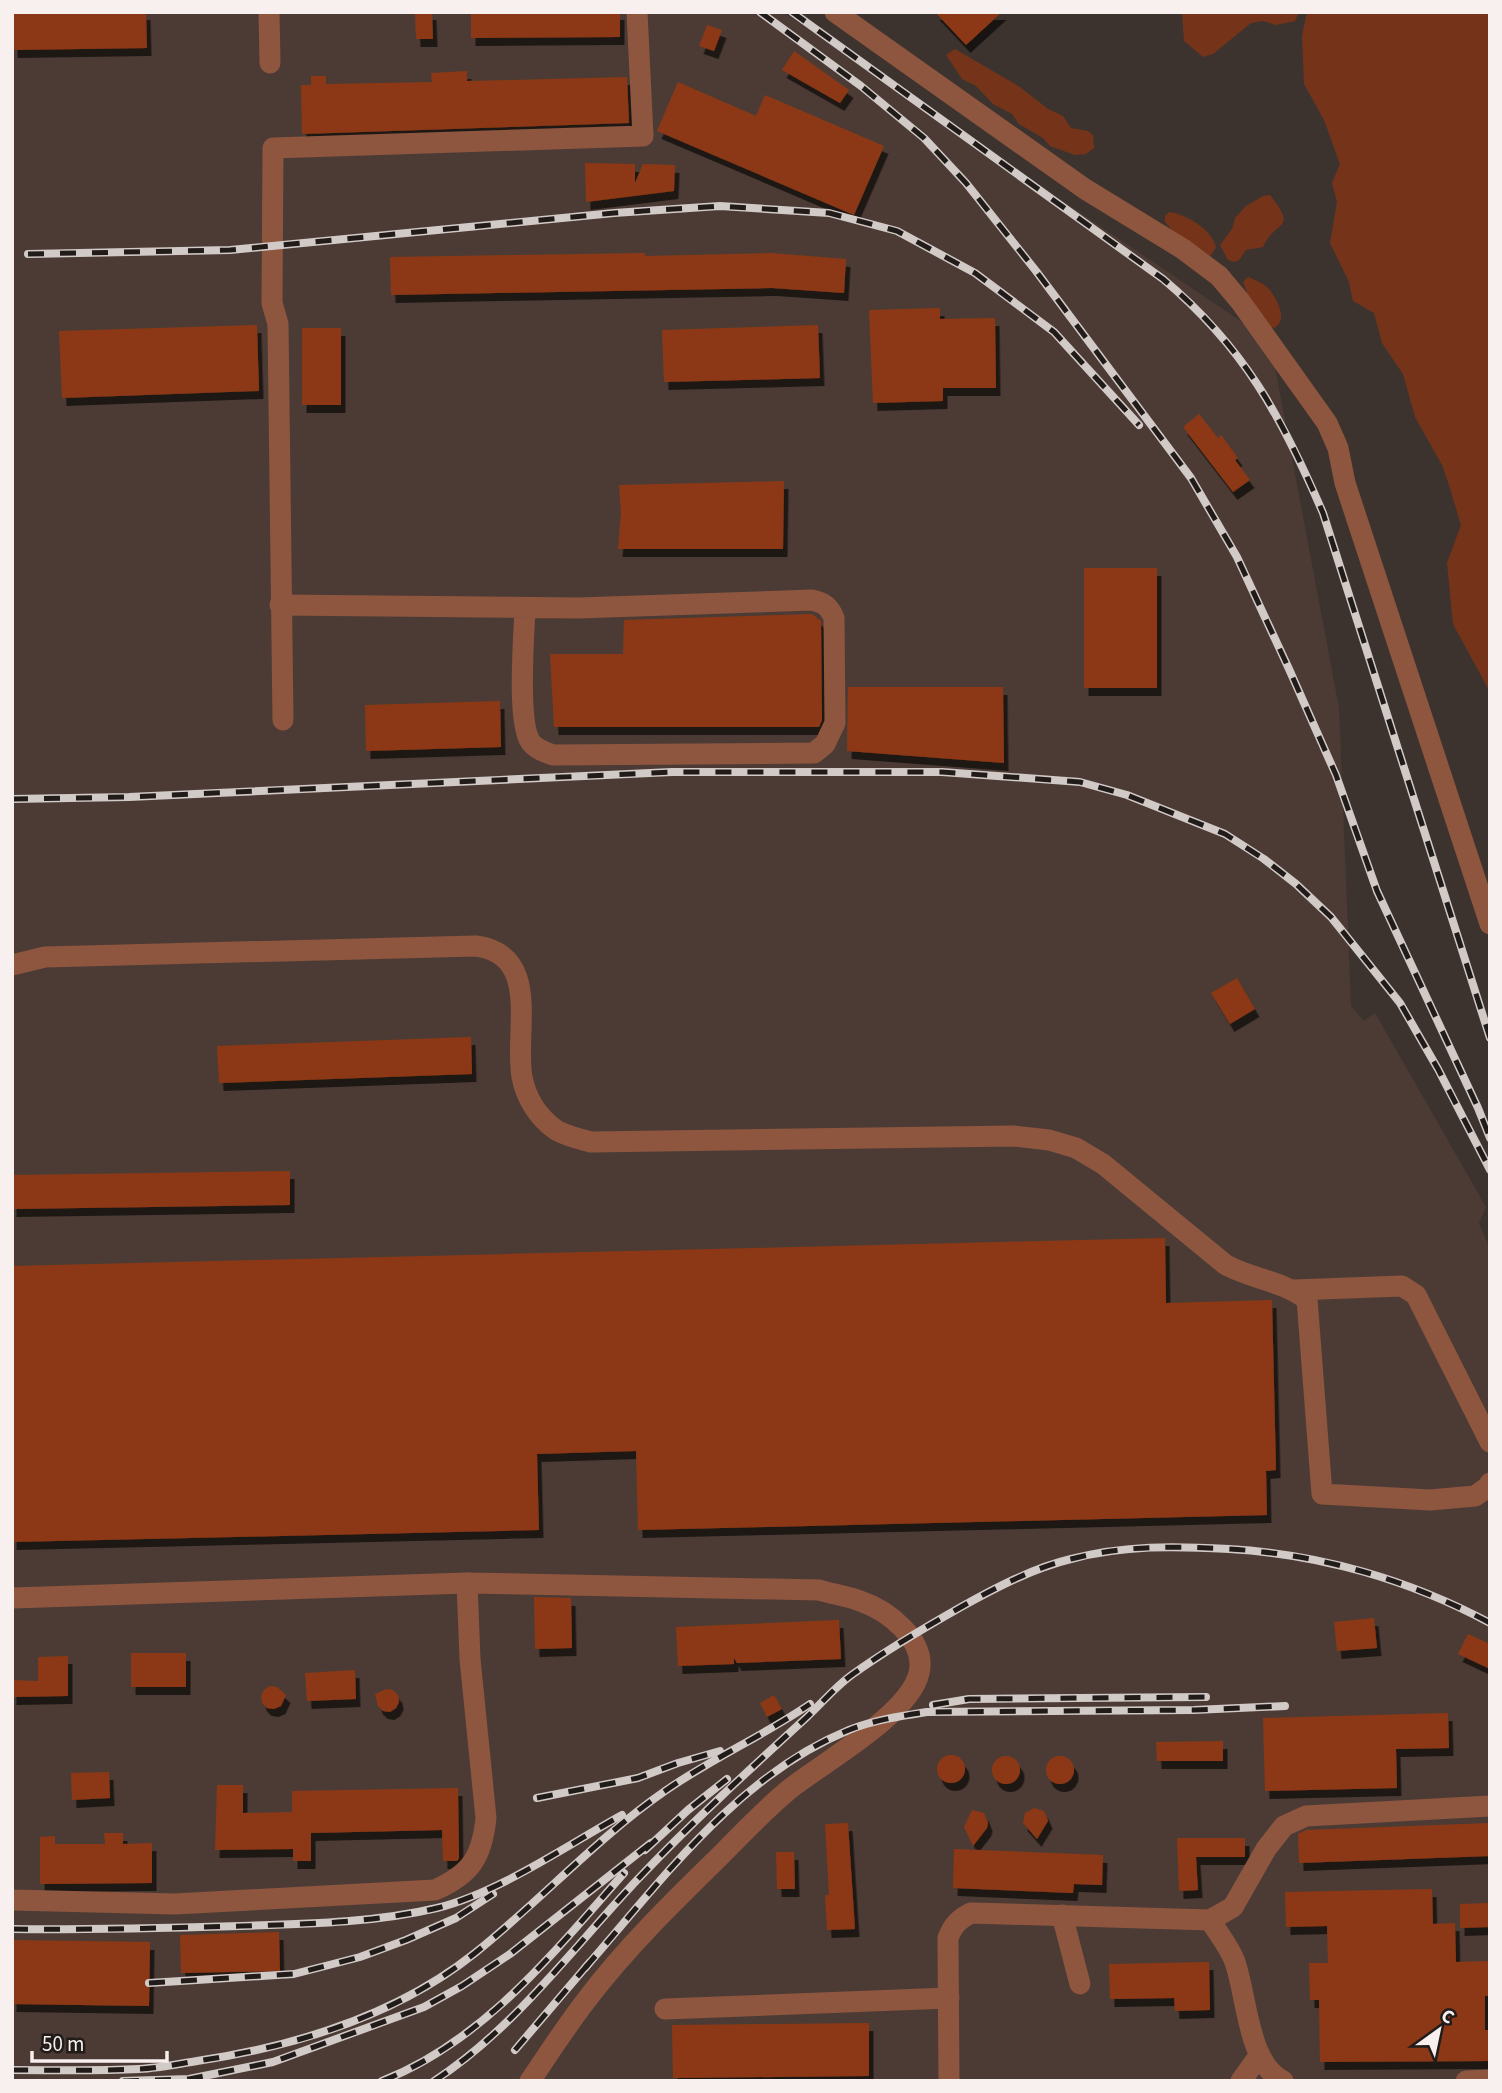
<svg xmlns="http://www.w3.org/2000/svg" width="1502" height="2093" viewBox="0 0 1502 2093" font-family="'Source Sans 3',sans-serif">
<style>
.built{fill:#4c3b35}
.green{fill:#753419}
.building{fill:#8c3913;filter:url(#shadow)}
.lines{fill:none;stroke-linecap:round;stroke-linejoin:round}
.minor{stroke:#8e563f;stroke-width:21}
.rail-casing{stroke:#d2cac7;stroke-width:8}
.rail{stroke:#211c1a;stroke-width:5;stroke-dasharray:16;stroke-linecap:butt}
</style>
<defs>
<filter id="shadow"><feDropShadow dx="4.5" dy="8" stdDeviation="0" flood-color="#0009"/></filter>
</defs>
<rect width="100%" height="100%" fill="#3d332e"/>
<polygon class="built" points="12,12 783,12 1270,341 1339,708 1351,1006 1364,1021 1375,1013 1486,1207 1479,1223 1490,1249 1490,2081 12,2081"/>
<g class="green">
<polygon points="1182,12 1299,12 1295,21 1276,25 1263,21 1251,23 1213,54 1203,57 1184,41"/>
<polygon points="1307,12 1490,12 1490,692 1453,624 1447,563 1461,525 1449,485 1442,465 1415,417 1403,374 1382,343 1374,313 1353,301 1349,282 1330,243 1337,202 1332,183 1340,164 1324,120 1304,84 1302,36"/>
<polygon points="955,49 1020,87 1048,109 1063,116 1071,128 1088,131 1093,135 1094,148 1086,154 1075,155 1050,146 1043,138 1019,124 1012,114 993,104 976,86 962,79 946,55"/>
<path d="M1270,195c29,37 5,24 -7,52l-17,3 -7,10 -5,2 -6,-2 -8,-15 12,-16 3,-11 11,-12 17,-10z"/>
<path d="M1169,212c17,2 42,17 47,35l-5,8 -5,2 -29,-21 -12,-14v-6z"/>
<path d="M1248,277c7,3 15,6 20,11 9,10 21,33 6,40l-5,-2 -21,-31 -5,-13z"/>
</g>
<g class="building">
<polygon points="13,12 146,12 147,48 13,50"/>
<polygon points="415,12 432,12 433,39 416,39"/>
<polygon points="471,12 620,12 620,37 471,38"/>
<polygon points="935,12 1002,12 966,45"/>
<polygon points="707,25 722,30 714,51 699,46"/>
<polygon points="794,51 849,90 840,103 782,70"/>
<polygon points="467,71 467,81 627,77 629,123 302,134 301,85 311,85 311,76 326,76 326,84 432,82 431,73"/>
<polygon points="678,82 756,116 765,95 884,146 854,215 657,131"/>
<polygon points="585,163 635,164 635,183 643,164 675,165 674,191 586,202"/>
<polygon points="645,253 645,256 771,253 846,259 844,293 772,288 391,295 390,257"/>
<polygon points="940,308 940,319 995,318 996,388 943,388 943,401 873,403 869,310"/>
<polygon points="257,325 259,391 62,398 59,331"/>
<polygon points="818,325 820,378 664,382 662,330"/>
<rect x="302" y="328" width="39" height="77"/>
<polygon points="1199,414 1218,438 1221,435 1238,458 1235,460 1250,480 1233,492 1183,427"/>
<polygon points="784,481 783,549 618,549 621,513 619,485"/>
<rect x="1084" y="568" width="73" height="120"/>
<polygon points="812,614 821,621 822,720 819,727 554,727 550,654 623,654 624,620"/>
<polygon points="848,687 1003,687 1004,763 847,751"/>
<polygon points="500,701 501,747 366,751 365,705"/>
<polygon points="1237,978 1255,1009 1230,1024 1211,993"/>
<polygon points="471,1037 472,1074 219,1083 217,1046"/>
<polygon points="290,1171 290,1205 12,1209 12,1175"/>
<polygon points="1165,1238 1166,1303 1272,1300 1276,1470 1266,1471 1267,1515 638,1530 636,1451 537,1454 539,1530 12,1542 12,1266"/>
<polygon points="534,1597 571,1598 572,1648 535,1649"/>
<polygon points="1374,1618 1377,1648 1337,1651 1334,1622"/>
<polygon points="839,1620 841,1659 737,1663 734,1658 734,1664 678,1666 676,1627"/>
<polygon points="1468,1634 1490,1644 1490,1669 1458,1654"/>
<rect x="131" y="1653" width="55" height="34"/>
<polygon points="68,1656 68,1696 12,1697 12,1680 38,1681 38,1657"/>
<polygon points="355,1670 356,1699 307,1701 305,1673"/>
<polygon points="270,1686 277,1687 286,1695 281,1706 274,1709 267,1708 262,1703 261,1696 264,1690"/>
<polygon points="386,1689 393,1690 398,1695 399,1702 396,1708 390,1712 383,1711 378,1706 375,1694"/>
<polygon points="774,1695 782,1709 767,1717 760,1703"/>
<polygon points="1448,1713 1449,1748 1396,1749 1397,1788 1265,1791 1263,1718"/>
<polygon points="1223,1741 1223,1761 1157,1761 1156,1742"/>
<circle cx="951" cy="1769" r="14"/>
<circle cx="1006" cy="1770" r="14"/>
<circle cx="1060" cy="1770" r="14"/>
<polygon points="109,1772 110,1798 72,1800 71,1773"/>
<polygon points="217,1785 243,1785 243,1813 292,1812 292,1791 458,1788 459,1858 457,1861 443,1861 442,1830 311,1833 311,1861 293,1861 293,1849 215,1850"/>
<polygon points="1034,1808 1044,1811 1048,1821 1037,1839 1023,1823 1025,1813"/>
<polygon points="972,1810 984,1813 988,1823 987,1828 973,1846 964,1827"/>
<polygon points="848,1823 855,1929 827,1930 825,1895 829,1895 825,1824"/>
<polygon points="1490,1823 1490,1856 1299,1863 1298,1834 1306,1830"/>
<polygon points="104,1833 123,1833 123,1844 152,1843 152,1883 40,1884 40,1837 55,1836 55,1844 105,1844"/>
<polygon points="1177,1838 1245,1838 1245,1857 1196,1857 1198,1890 1179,1891"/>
<polygon points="954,1849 1103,1855 1102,1885 1074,1884 1073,1893 953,1888"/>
<polygon points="776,1852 794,1852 795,1889 777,1889"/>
<polygon points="1432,1889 1433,1924 1455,1923 1456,1962 1490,1961 1490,1996 1485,1996 1485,2030 1490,2030 1490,2061 1320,2062 1319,2000 1310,2000 1309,1963 1328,1963 1327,1926 1286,1927 1285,1892"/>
<polygon points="1490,1903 1490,1927 1460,1928 1460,1904"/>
<polygon points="279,1932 280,1971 181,1973 180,1935"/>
<polygon points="12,1940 150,1942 149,2006 12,2004"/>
<polygon points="1209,1962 1210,2010 1175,2011 1174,1998 1110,1999 1109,1964"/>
<polygon points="869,2023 869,2076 673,2078 672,2025"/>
</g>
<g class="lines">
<g class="minor">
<polyline points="269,12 270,63"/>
<polyline points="835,12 1085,189 1183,249 1219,276 1240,301 1327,423 1338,448 1345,483 1490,924"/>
<path d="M280,605l298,3 234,-8c12,3 17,6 22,18l1,105 -10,21 -11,9 -261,2c-8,-3 -18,-6 -23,-14 -13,-21 -6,-105 -5,-133"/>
<polyline points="283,720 278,324 272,303 273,148 643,136 637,12"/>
<path d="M12,965l33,-8 431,-11c66,9 38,85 46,131 4,21 16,40 34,53 10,6 24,9 35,12l423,-6 35,4 27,8 27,16 123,101c29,15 53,15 81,34l15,195 108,6 45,-4 13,-9 2,-4"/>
<polyline points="1294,1290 1402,1286 1416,1295 1490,1442"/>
<path d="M12,1598l455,-15 352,7c13,4 28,6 41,11 27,9 67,39 59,72 -9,41 -95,89 -128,115 -26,21 -49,46 -73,70 -45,44 -92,90 -130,140 -21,27 -39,55 -58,83"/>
<path d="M12,1900l163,4 260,-14c36,-16 47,-33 51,-72l-16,-159 -3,-76"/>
<polyline points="1062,1915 1080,1984"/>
<path d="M1210,1920c8,13 20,28 25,42 12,35 13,102 48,119"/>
<polyline points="665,2009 949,1998"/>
<path d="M949,2081l-1,-143c5,-13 11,-19 23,-25l239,7 23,-13 33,-58 18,-23 22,-10 184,-10"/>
<polyline points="1241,2081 1259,2056"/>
<polyline points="1466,2081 1490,2080"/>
</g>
<defs>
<g id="rail">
<polyline points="760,12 861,86 924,138 966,183 1036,271 1191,478 1237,557 1289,669 1336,775 1377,891 1478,1108 1490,1138"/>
<path d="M792,12l371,267c82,69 118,137 160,234l167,525"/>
<polyline points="28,254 230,250 614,213 720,206 829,213 897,231 975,273 1054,332 1139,425"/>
<polyline points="12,799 129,797 672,772 942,772 1080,782 1127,795 1225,834 1264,859 1296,884 1331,917 1400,1003 1438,1069 1490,1170"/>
<polyline points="933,1705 969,1699 1206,1697"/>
<polyline points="537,1798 638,1778 678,1763 720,1751"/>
<polyline points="645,1850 688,1810 727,1779"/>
<path d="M12,1929c77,1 153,-1 229,-3 65,-2 132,-3 196,-18 61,-15 129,-62 185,-93"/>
<path d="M585,1968c77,-88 152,-192 264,-238 25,-10 52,-14 78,-18l267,-2 91,-4"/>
<polyline points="149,1983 294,1974 360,1957 406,1940 456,1918 493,1894"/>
<polyline points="515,2050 590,1962"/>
<path d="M12,2070c43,0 85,1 127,-1 20,-1 39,-5 58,-8 100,-15 199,-45 278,-108 65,-52 122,-115 190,-162 46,-32 98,-55 145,-87"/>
<polyline points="123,2081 189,2079 273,2062 424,2007 462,1986 510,1954 651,1843"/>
<path d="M382,2081c102,-40 172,-129 242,-208"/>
<path d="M434,2081c80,-52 138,-132 203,-201 54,-57 112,-110 170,-163 15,-14 29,-31 46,-43 35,-25 71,-46 108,-67 34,-19 72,-39 110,-48 54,-14 103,-13 158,-10 91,5 181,31 261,74"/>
</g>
</defs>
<use href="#rail" class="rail-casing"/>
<use href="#rail" class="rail"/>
</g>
<rect width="1502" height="2093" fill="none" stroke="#f8f0ee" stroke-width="28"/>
<g transform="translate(1439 2030) rotate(33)" stroke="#211c1a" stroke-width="5" paint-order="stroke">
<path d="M0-5L12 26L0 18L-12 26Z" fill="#f8f0ee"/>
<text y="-10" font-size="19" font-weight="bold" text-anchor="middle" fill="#f8f0ee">С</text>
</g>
<path d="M32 2051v10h135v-10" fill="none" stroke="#f8f0ee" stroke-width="3.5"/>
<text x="42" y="2051" font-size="21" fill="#f8f0ee" stroke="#211c1a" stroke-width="5" paint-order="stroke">50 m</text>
</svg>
